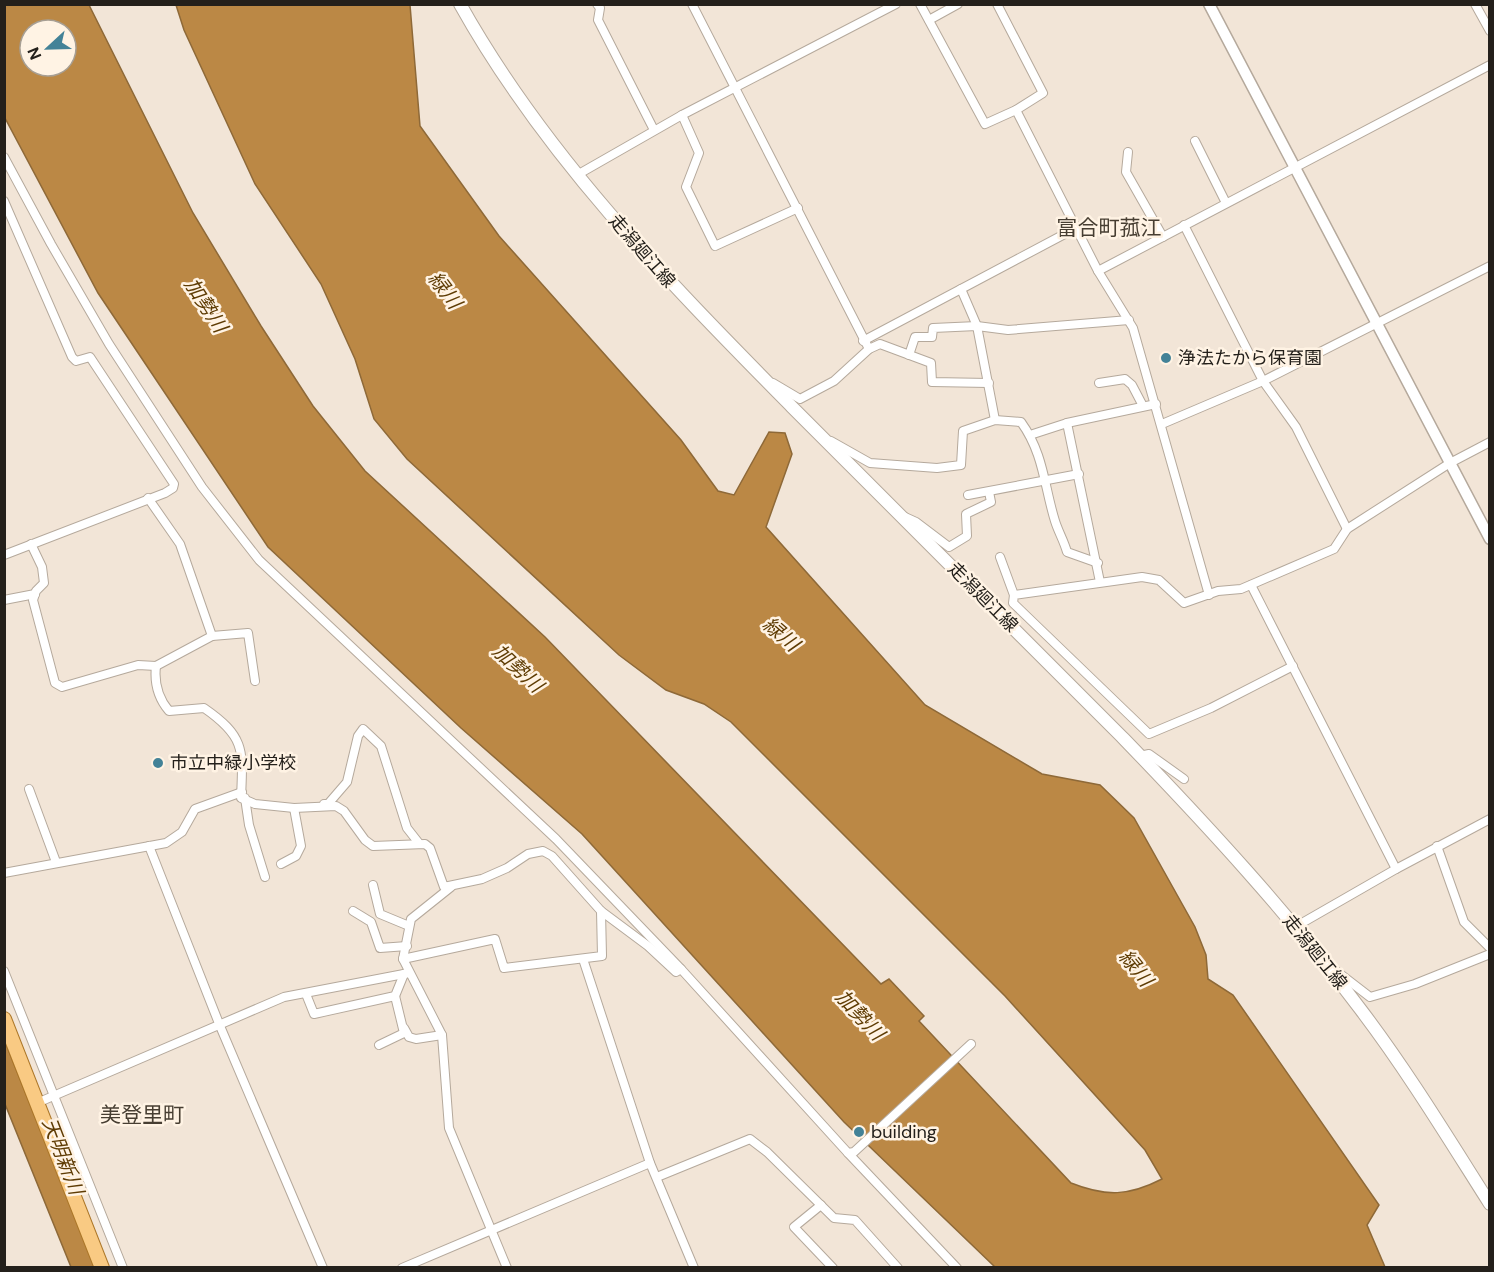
<svg xmlns="http://www.w3.org/2000/svg" width="1494" height="1272" viewBox="0 0 1494 1272" font-family="'DM Sans','Noto Sans JP',sans-serif">
<style>
.water{fill:#bb8845;stroke:#8e6938;stroke-width:1.5;fill-rule:evenodd}
.lines{fill:none;stroke-linecap:round;stroke-linejoin:round}
.minor-casing{stroke:#b5a99c;stroke-width:10}
.tertiary-casing{stroke:#b5a99c;stroke-width:13}
.secondary-casing{stroke:#b5a99c;stroke-width:14}
.primary-casing{stroke:#ac7729;stroke-width:16}
.minor{stroke:#fff;stroke-width:8}
.tertiary{stroke:#fff;stroke-width:10}
.secondary{stroke:#fff;stroke-width:12}
.primary{stroke:#f9ca83;stroke-width:14}
.poi-dot{fill:#438297;stroke:#fff3e4;stroke-width:2}
.labels{text-anchor:middle;stroke-width:5;stroke-linejoin:round;paint-order:stroke}
.street-label{font-size:18px;fill:#24201b;stroke:#fff3e4}
.poi-label{font-size:18px;fill:#24201b;stroke:#fff3e4;text-anchor:start}
.water-label{font-size:20px;font-style:italic;fill:#5f3c04;stroke:#fff3e4}
.quarter-label{font-size:21px;fill:#473e32;stroke:#fff3e4}
</style>
<rect width="100%" height="100%" fill="#f2e5d7"/>
<g class="water">
<path d="M4,5h85l104,208 68,113 52,80 52,65 180,166 336,347 8,-5 35,37 -5,5 152,162c35,14 58,13 91,-4l-17,-29 -140,-154 -274,-274 -27,-18 -38,-14 -47,-35 -212,-196 -33,-40 -19,-60 -34,-75 -66,-100 -71,-154 -8,-25h234l10,121 79,110 182,204 37,51 16,4 35,-63 16,1 7,21 -26,73 159,178 117,69 58,11 34,33 61,109 11,28 2,24 25,16 146,210 -12,20 18,42h-390l-151,-145 -262,-288 -121,-106 -193,-181 -170,-254 -93,-175zM30,30h36v36h-36z"/>
<polygon points="4,1039 90,1254 96,1267 71,1267 5,1104"/>
</g>
<g class="lines">
<defs>
<g id="minor">
<polyline points="597,4 600,8 598,20 654,130"/>
<polyline points="692,4 869,349"/>
<polyline points="920,4 985,124 1016,110 1043,93 997,4"/>
<polyline points="1475,4 1490,31"/>
<polyline points="929,20 958,4"/>
<polyline points="1016,110 1098,271 1133,328 1209,595"/>
<polyline points="682,115 699,153 686,187 715,246 798,208"/>
<polyline points="1195,141 1226,203"/>
<polyline points="1128,152 1126,172 1163,237"/>
<polyline points="4,157 51,244 109,344 202,487 259,560 556,839 681,969"/>
<polyline points="577,175 682,115 896,4"/>
<polyline points="4,201 72,357 76,361 90,357 174,484 173,488 165,493 4,555"/>
<polyline points="1184,225 1263,381 1296,427 1347,529"/>
<polyline points="1098,271 1490,65"/>
<polyline points="961,289 977,326 995,420"/>
<polyline points="863,341 1076,228"/>
<polyline points="909,355 915,337 932,337 933,328 977,326 1008,330 1129,320"/>
<polyline points="773,383 800,399 834,381 869,349 880,344 931,363 932,382 989,383"/>
<polyline points="1099,383 1125,379 1132,385 1143,406"/>
<polyline points="1067,423 1100,582"/>
<polyline points="1162,424 1263,381 1490,266"/>
<polyline points="1030,435 1067,423 1156,404"/>
<path d="M831,441l39,22 67,5 24,-3 2,-34 32,-11 26,2c23,32 23,64 34,99 3,10 9,20 12,31l31,11"/>
<polyline points="968,495 1079,474"/>
<polyline points="905,517 916,522 949,547 967,536 966,514 991,502 989,492"/>
<polyline points="31,544 42,567 44,583 36,591 33,600 55,683 62,687 138,665 156,666 212,636 180,544 148,498"/>
<polyline points="1000,557 1014,595"/>
<polyline points="1251,585 1396,869"/>
<polyline points="4,600 35,594"/>
<polyline points="212,636 248,633 255,681"/>
<path d="M156,666c-2,17 2,32 13,45l35,-3c42,29 39,43 37,90l14,6 39,4 42,-2 8,5 21,29 8,6 52,-2 5,4 14,39 38,-8 25,-11 21,-14 15,-3 9,5 49,55 47,35 28,26 5,-3 167,184 6,-1 117,-108"/>
<polyline points="1293,666 1211,708 1149,734 1013,603 1014,595 1142,577 1159,580 1184,603 1218,591 1241,589 1334,549 1347,529 1450,463 1490,442"/>
<polyline points="1140,756 1149,754 1184,779"/>
<polyline points="29,789 56,862"/>
<polyline points="245,798 249,825 265,877"/>
<polyline points="324,804 328,804 347,782 358,736 363,729 381,746 407,828 418,842"/>
<polyline points="149,846 220,1026 323,1268"/>
<polyline points="1437,846 1464,922 1490,948"/>
<polyline points="281,864 296,856 301,846 294,808"/>
<polyline points="4,873 166,843 182,832 195,809 242,792"/>
<polyline points="373,885 380,914 409,926"/>
<polyline points="451,887 411,919 403,959 442,1035 449,1128 507,1268"/>
<polyline points="353,911 371,922 380,948 407,946"/>
<polyline points="1295,927 1396,869 1490,819"/>
<polyline points="403,959 495,939 504,968 602,956 601,911"/>
<polyline points="583,959 650,1163 694,1268"/>
<polyline points="1335,970 1370,997 1415,984 1490,954"/>
<polyline points="4,971 123,1268"/>
<polyline points="306,994 314,1014 395,996 404,974"/>
<polyline points="404,1028 409,1037 416,1039 442,1035"/>
<polyline points="379,1045 404,1033 395,996"/>
<polyline points="37,1103 284,997 409,973"/>
<polyline points="848,1153 957,1268"/>
<polyline points="657,1177 750,1139 767,1152 834,1218 855,1220 898,1268"/>
<polyline points="821,1205 794,1227 833,1268"/>
<polyline points="402,1268 650,1163"/>
</g>
<polyline id="tertiary" points="1209,4 1490,539"/>
<path id="secondary" d="M460,4c86,154 210,279 332,403 111,111 222,221 332,332 83,86 165,175 237,271 47,62 87,128 129,194"/>
<polyline id="primary" points="4,1019 102,1268"/>
</defs>
<use href="#minor" class="minor-casing"/>
<use href="#tertiary" class="tertiary-casing"/>
<use href="#secondary" class="secondary-casing"/>
<use href="#primary" class="primary-casing"/>
<use href="#minor" class="minor"/>
<use href="#tertiary" class="tertiary"/>
<use href="#secondary" class="secondary"/>
<use href="#primary" class="primary"/>
</g>
<g class="poi-dot">
<circle cx="1166" cy="358" r="6"/>
<circle cx="158" cy="763" r="6"/>
<circle cx="859" cy="1132" r="6"/>
</g>
<g class="labels">
<g class="street-label">
<text transform="translate(642 251) rotate(49)" y="6">走潟廻江線</text>
<text transform="translate(983 597) rotate(45)" y="6">走潟廻江線</text>
<text transform="translate(1315 952) rotate(51)" y="6">走潟廻江線</text>
</g>
<g class="poi-label">
<text x="1178" y="364">浄法たから保育園</text>
<text x="170" y="769">市立中緑小学校</text>
<text x="871" y="1138">building</text>
</g>
<g class="water-label">
<text transform="translate(445 290) rotate(53)" y="7">緑川</text>
<text transform="translate(206 305) rotate(57)" y="7">加勢川</text>
<text transform="translate(781 634) rotate(41)" y="7">緑川</text>
<text transform="translate(518 668) rotate(43)" y="7">加勢川</text>
<text transform="translate(1136 968) rotate(51)" y="7">緑川</text>
<text transform="translate(860 1015) rotate(47)" y="7">加勢川</text>
<text transform="translate(63 1156) rotate(69)" y="7">天明新川</text>
</g>
<g class="quarter-label">
<text x="1109" y="235">富合町菰江</text>
<text x="142" y="1122">美登里町</text>
</g>
</g>
<rect width="1494" height="1272" fill="none" stroke="#24201b" stroke-width="12"/>
<g transform="translate(48 48) rotate(248)"><circle r="28" fill="#fff3e4" stroke="#a79f94" stroke-width="1.5"/>
<path d="M0-4.5L10 22L0 15L-10 22Z" fill="#438297"/>
<text y="-9" font-size="16" font-weight="bold" text-anchor="middle" fill="#24201b">N</text>
</g>
</svg>
